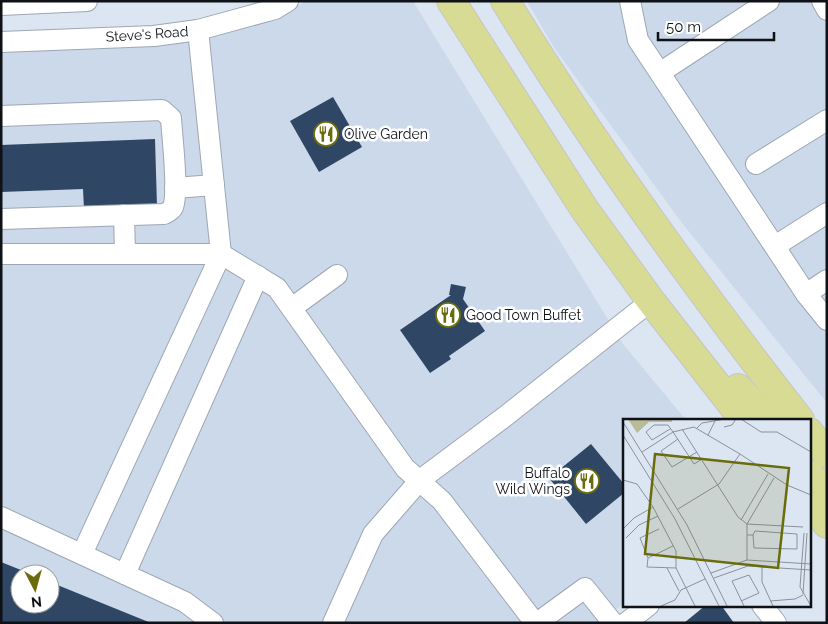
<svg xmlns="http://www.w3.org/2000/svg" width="828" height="624" viewBox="0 0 828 624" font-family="Raleway,sans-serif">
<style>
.built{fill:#cbd9eb;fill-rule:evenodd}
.building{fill:#2f4764}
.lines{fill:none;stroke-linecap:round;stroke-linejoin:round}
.minor-casing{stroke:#9ea7b3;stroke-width:22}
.highway-casing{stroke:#c5c6c7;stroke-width:30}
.minor{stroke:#fff;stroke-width:20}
.highway{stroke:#d7db93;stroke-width:28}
.labels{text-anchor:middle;stroke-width:5;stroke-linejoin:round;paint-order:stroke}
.street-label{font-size:14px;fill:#0e1115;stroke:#fff}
.poi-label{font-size:14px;fill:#0e1115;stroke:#fff;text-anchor:start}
.inset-road{fill:none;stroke:#8a919a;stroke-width:1}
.view{fill:#6a6c0c;fill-opacity:0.15;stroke:#6a6c0c;stroke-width:2.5}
.inset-edge{fill:none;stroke:#0e1115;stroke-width:2.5}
</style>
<rect width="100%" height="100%" fill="#dce6f2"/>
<g class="built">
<path d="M306,1h107l210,343 63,76h-62v183l-24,20h-599v-572l277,-34zM20,574h30v30h-30z"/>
<polygon points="527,1 827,1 827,403 682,223 553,46"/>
</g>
<g class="building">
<polygon points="333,97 362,147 319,172 290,121"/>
<polygon points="155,139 157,206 84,209 83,189 1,192 1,145"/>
<polygon points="451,284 466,287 463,299 485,331 449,356 451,359 430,373 400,330 451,295 449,295"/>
<polygon points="591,444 624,484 624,493 586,524 549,478"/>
<polygon points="1,562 31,574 20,574 20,604 50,604 50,582 151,623 1,623"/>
<polygon points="706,605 721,605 734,623 684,623"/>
</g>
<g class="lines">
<defs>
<g id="minor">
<polyline points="630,1 638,40 806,294 827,320"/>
<polyline points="822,1 827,10"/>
<polyline points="1,5 87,1"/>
<polyline points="1,42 154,36 198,30 275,9 288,1"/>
<polyline points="661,72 769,1"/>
<path d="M1,116l161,-6 9,8c1,19 8,74 2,89 -2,4 -5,5 -9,7l-163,5"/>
<polyline points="756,164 827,120"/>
<polyline points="175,188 214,185"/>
<polyline points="124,215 125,254"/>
<polyline points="775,246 827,213"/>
<polyline points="1,254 221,254 277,288 405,468 442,501 535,623"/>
<polyline points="806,294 827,280"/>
<polyline points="293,307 337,275"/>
<polyline points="1,517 185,602 213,623"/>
<polyline points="82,554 221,254 198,30"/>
<polyline points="125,574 258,276"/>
<polyline points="762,605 776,623"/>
<polyline points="333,623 373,534 420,480 507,415 651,301"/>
<polyline points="537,623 585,588 613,623"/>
<polyline points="626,623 649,605"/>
</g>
<g id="highway">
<polyline points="451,1 585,210 651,301 744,420"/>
<path d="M505,1c90,146 190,285 295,419"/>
<polyline points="738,388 767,420"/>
<polyline points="809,432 827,454"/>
<polyline points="809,474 827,496"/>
<polyline points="809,502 827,524"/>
</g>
</defs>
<use href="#minor" class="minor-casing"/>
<use href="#highway" class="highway-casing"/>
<use href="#minor" class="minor"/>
<use href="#highway" class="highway"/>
</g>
<defs>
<symbol id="restaurant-ring" viewBox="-11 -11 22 22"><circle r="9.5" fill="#fff" stroke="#6a6c0c" stroke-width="1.5"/><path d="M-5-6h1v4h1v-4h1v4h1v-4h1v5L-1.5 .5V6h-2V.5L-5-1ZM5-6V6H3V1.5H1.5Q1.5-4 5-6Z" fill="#6a6c0c"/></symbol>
</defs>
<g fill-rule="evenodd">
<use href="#restaurant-ring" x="312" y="120" width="28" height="28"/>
<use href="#restaurant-ring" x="434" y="301" width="28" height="28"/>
<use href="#restaurant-ring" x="573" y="467" width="28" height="28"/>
</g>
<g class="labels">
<g class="street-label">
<text transform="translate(147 34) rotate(-4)" y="5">Steve's Road</text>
</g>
<g class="poi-label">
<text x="344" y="139">Olive Garden</text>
<text x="466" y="320">Good Town Buffet</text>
<text x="570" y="478" text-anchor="end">Buffalo<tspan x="570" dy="16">Wild Wings</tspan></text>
</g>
</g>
<g transform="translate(623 419)">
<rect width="188" height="188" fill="#dce6f2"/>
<path d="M5,0h44v3h-23l-12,11z" fill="#b9bb98"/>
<path class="inset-road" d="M118,0l20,13h16l34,20M0,3l64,103 40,81M101,8l8,-2 4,-6M74,9l5,-5 23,-4M47,10l-18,11 -6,-8 8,-7h14l5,7 21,32 8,-5M59,10l56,88 9,7 56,3M0,16l52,84 44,87M85,16l7,-14M55,20l-17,12 11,16 25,-15M19,33l31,-20 21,-5 46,27M0,61l14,4 16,23 23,44v17l19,38M55,90l41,-25 21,-30 47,31 24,10M118,101l27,-46M0,110l11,-11 19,-11M36,110l-19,9 8,20 -1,9 29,1M181,114l-4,54 11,19M124,116h6l1,13 43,1v-15l-42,-3 -2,4M3,119l13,-13 19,-9M25,139l25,-12M124,141v-36l27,-46M139,148v15l11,24M44,149l12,23M88,154l36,-13 64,4M91,159l34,-12 63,4M180,175l4,-61M118,182l18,-8 -10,-18 -17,6 12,25M147,182l25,-2 8,-4M38,187l14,-6 6,-10 24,-11"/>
<path class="view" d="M32,35l134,14 -11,100 -133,-14z"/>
<rect width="188" height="188" class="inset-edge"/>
</g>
<rect width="828" height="624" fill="none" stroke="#0e1115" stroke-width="5"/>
<g transform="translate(35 589) rotate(174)"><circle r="24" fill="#ffffff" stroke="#9fa0a1"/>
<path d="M0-4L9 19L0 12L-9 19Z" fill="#6a6c0c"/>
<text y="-8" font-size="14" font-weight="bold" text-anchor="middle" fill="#0e1115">N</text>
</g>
<path d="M658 32v8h116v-8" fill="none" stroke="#0e1115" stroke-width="2.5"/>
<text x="666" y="32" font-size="15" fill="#0e1115" stroke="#ffffff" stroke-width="4" paint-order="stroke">50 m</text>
</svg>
